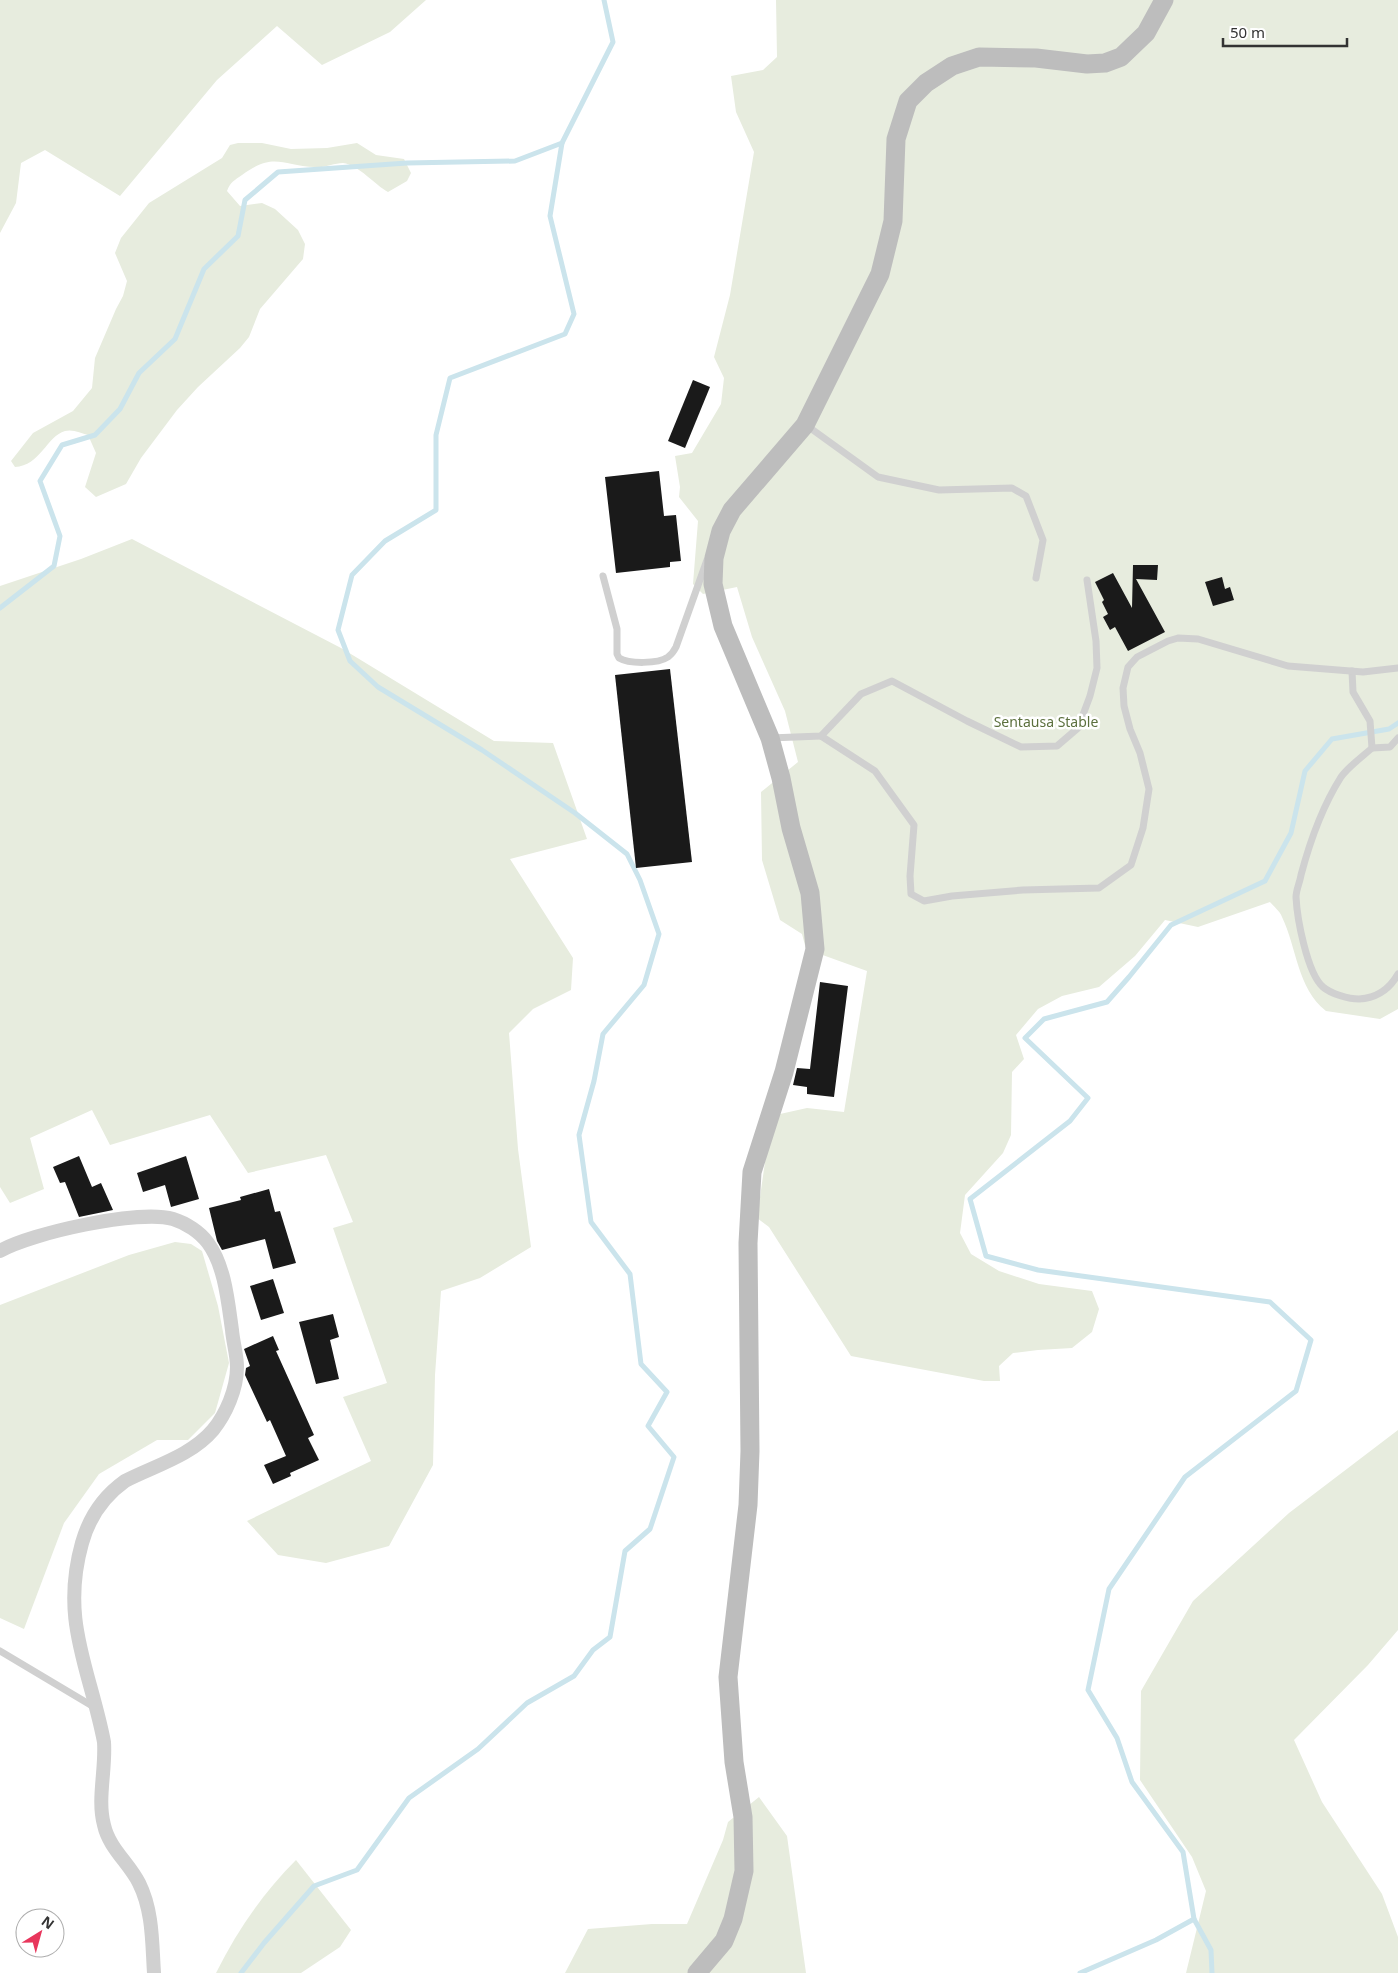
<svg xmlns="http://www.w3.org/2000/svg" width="1398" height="1973" viewBox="0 0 1398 1973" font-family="'Noto Sans',sans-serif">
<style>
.green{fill:#e7ecde}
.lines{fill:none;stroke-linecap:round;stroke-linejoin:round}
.stream{stroke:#cbe4ec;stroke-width:5}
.building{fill:#1a1a1a}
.lane{stroke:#d0d0d0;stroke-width:7}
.street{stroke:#d0d0d0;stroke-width:14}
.secondary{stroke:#bdbdbd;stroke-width:19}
.labels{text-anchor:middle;stroke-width:5;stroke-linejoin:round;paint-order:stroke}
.park-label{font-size:14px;fill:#5c703e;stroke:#fff}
</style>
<rect width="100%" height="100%" fill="#fff"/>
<g class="green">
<polygon points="0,0 426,0 390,32 322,65 277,26 217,80 120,196 45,150 21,163 16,203 0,233"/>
<path d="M776,0h622v1009l-18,10 -54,-8c-29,-23 -29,-63 -44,-94 -2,-6 -8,-10 -12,-15l-72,25 -33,-7 -30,36 -36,31 -37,9 -24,13 -22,26 8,24 -12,13 -1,63 -8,18 -38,42 -5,38 11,21 28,17 40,13 53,7 7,18 -7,23 -20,16 -34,2 -25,3 -14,13 1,15h-16l-133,-25 -82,-129 -12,-9 9,-63 14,-41 27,-6 37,4 23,-141 -61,-22 -4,-15 -22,-14 -18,-60 -1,-68 37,-30 -13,-51 -33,-74 -15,-50 -34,7 -10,-10 5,-63 -19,-24 1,-10 -5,-31 17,-3 29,-49 3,-26 -10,-21 16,-62 24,-143 -18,-40 -5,-36 32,-6 14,-13z"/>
<path d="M238,143h24l29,6 36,-1 30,-5 19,12 28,4 7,14 -4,8 -19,11c-13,-7 -29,-27 -45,-29 -9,0 -18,5 -27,4 -35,-1 -41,-16 -74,8 -7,5 -12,7 -15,16l13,15 22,-3 13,6 23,21 7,14 -2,15 -43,50 -11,28 -9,11 -42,39 -21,23 -36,48 -15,26 -30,13 -11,-10 11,-34 -8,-18c-7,-2 -15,-6 -23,-4 -18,5 -25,35 -50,36l-4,-6 22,-28 40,-22 19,-23 3,-30 21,-49 7,-13 4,-15 -12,-28 6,-15 28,-35 73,-45 8,-13z"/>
<polygon points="132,539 341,648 494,741 553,743 587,839 510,859 573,958 571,990 533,1009 509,1033 518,1149 531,1247 480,1278 441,1291 435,1375 433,1465 389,1546 326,1563 278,1555 247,1521 371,1461 343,1397 387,1383 333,1228 353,1222 326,1155 248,1173 210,1115 110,1145 92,1110 30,1138 44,1189 10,1203 0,1187 0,586 81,559"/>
<polygon points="175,1242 191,1244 202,1251 218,1306 229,1363 215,1413 188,1440 157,1440 99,1474 64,1523 24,1629 0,1618 0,1305 129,1255"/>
<polygon points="1398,1430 1398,1630 1368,1665 1294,1740 1322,1802 1382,1894 1398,1937 1398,1973 1186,1973 1206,1891 1192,1857 1140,1780 1141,1691 1193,1601 1289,1513"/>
<polygon points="759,1797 787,1836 806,1973 565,1973 588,1929 652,1924 687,1924 723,1840 728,1822"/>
<path d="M296,1860l55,70 -11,17 -39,26h-85c21,-42 47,-80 80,-113z"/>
</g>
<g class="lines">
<g class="stream">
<polyline points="0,608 54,566 60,536 40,481 62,445 95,435 120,409 139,373 175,339 204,269 238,236 245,200 278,172 407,163 515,161 562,143"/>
<polyline points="1194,1919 1211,1950 1212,1973"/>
<polyline points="241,1973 264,1943 314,1886 357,1870 409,1798 478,1749 527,1703 574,1676 593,1650 610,1637 625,1551 650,1529 674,1457 648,1426 667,1392 641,1364 630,1274 591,1222 579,1135 594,1081 603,1034 644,985 659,934 640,880 627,854 575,813 482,750 378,687 350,661 338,630 352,575 385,541 436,510 436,435 450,378 565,334 574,314 550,216 562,143 613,42 604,0"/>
<polyline points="1080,1973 1156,1940 1194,1919 1183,1852 1132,1782 1117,1738 1088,1690 1109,1589 1185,1477 1296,1391 1311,1340 1270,1302 1038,1270 986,1256 970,1199 1070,1121 1088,1098 1025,1038 1044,1019 1107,1002 1129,977 1171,925 1265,881 1291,833 1305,771 1332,739 1389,729 1398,723"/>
</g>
</g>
<g class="building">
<polygon points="693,380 710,387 685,448 668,441"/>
<polygon points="659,471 664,516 676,515 681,561 670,562 670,567 616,573 605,477"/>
<polygon points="1133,565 1158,565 1157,580 1136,579 1165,632 1128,651 1115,627 1110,630 1103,617 1108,614 1102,602 1104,600 1095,582 1113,573 1132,608"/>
<polygon points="1222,577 1225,589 1230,587 1234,600 1213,606 1205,582"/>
<polygon points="670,669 692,862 636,868 615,675"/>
<polygon points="820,982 848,986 834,1097 807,1094 807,1087 793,1085 797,1068 810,1069"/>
<polygon points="79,1156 92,1187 101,1183 113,1210 79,1217 65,1182 60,1183 53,1167"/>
<polygon points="186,1156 199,1199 171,1207 165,1185 143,1192 137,1173"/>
<polygon points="269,1189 275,1212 280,1211 296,1263 273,1269 265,1239 222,1250 217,1241 209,1208 241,1200 240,1197"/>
<polygon points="273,1279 284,1313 261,1320 250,1286"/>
<polygon points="333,1314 339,1337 330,1340 339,1379 316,1384 299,1322"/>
<polygon points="273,1336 279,1350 276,1351 314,1435 308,1438 319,1460 290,1473 291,1476 273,1484 264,1465 286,1456 270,1420 267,1422 245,1375 246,1368 250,1366 244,1349"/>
</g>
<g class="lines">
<g class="lane">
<polyline points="806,425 878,477 939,490 1012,488 1026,496 1043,540 1036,578"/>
<path d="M603,576l14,53v25l2,4c10,6 39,6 49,-1 4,-3 6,-6 8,-10l31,-87"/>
<polyline points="1352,671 1353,692 1370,721 1372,748"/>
<polyline points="821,736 875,771 914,825 910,876 911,894 924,901 952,896 1023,890 1099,888 1131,865 1143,828 1149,789 1140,753 1130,729 1124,706 1123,688 1128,667 1137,657 1168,641 1178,638 1198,639 1288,666 1363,672 1398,668"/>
<polyline points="770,738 821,736 861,694 892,681 967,721 1021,747 1057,746 1078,728 1090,696 1097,668 1096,641 1087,580"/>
<path d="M1398,738l-8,9 -18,1c-10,9 -23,18 -31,29 -19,30 -31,64 -40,98 -1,7 -5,15 -5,22 1,21 11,76 27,90 8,7 26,12 36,12 18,-1 30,-9 39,-25"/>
<polyline points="0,1651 94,1707"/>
</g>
<path class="street" d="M0,1251c31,-18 140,-42 173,-32 13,4 27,13 35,24 17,23 20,59 24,87 1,12 5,25 5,37 0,22 -11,47 -24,63 -22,26 -59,36 -88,51 -21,15 -36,37 -43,62 -22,78 8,126 22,199 2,28 -7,57 0,83 5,23 25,38 35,58 14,28 13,60 15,90"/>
<polyline class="secondary" points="697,1973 724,1941 733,1919 744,1871 743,1817 734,1762 728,1677 748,1505 750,1451 748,1243 752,1172 784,1072 815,949 810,893 791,828 781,778 770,738 723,626 713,584 714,558 721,531 732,510 805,425 880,274 893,221 896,139 908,101 926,83 952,66 979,57 1036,58 1087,64 1105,63 1121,57 1146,33 1164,0"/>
</g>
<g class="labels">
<g class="park-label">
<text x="1046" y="727">Sentausa Stable</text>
</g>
</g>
<g transform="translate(40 1933) rotate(37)"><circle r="24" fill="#ffffff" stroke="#adadad"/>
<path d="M0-4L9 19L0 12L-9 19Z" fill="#e8365c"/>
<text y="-8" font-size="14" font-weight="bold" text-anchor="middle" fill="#333333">N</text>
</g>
<path d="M1223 38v8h124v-8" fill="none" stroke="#333333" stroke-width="2.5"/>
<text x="1230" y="38" font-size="15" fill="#333333" stroke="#ffffff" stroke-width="4" paint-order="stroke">50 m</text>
</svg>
